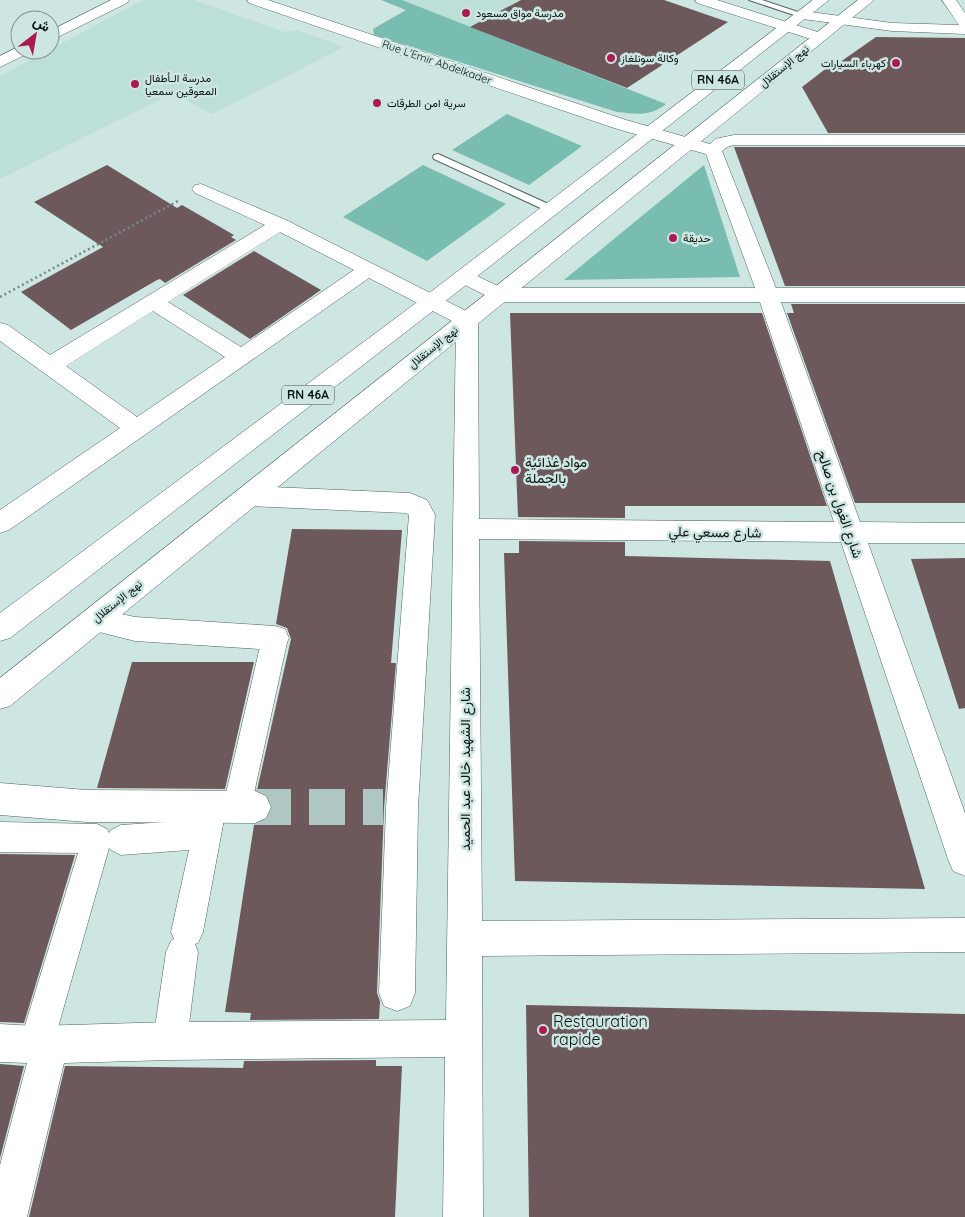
<svg xmlns="http://www.w3.org/2000/svg" width="965" height="1217" viewBox="0 0 965 1217" font-family="Quicksand,Vazirmatn,sans-serif">
<style>
.built{fill:#bcdfd7}
.green{fill:#79bcb0}
.building{fill:#6d585c}
.lines{fill:none;stroke-linecap:round;stroke-linejoin:round}
.minor-tunnel{stroke:#b0c6c2;stroke-width:36;stroke-dasharray:36 18;stroke-linecap:butt}
.service-casing{stroke:#4f6560;stroke-width:2}
.pedestrian-casing{stroke:#4f6560;stroke-width:1}
.minor-casing{stroke:#4f6560;stroke-width:1}
.primary-casing{stroke:#4f6560;stroke-width:1}
.path{stroke:#768884;stroke-width:2.5;stroke-dasharray:2 3;stroke-linecap:butt}
.service{fill:#fff;fill-rule:evenodd}
.pedestrian{fill:#fff;fill-rule:evenodd}
.minor{fill:#fff;fill-rule:evenodd}
.primary{fill:#fff;fill-rule:evenodd}
.poi-dot{fill:#ab1a52;stroke:#cde6e1;stroke-width:2}
.labels{text-anchor:middle;stroke-width:5;stroke-linejoin:round;paint-order:stroke}
.far-poi-label{font-size:11px;fill:#0b1412;stroke:#cde6e1;text-anchor:start}
.far-street-label{font-size:11px;fill:#0b1412;stroke:#cde6e1}
.shield{fill:#cde6e1;stroke:#455350;stroke-width:1}
.shield-label{font-size:12px;font-weight:bold;fill:#0b1412}
.poi-label{font-size:14px;fill:#0b1412;stroke:#cde6e1;text-anchor:start}
.street-label{font-size:14px;fill:#0b1412;stroke:#cde6e1}
.near-poi-label{font-size:16px;fill:#0b1412;stroke:#cde6e1;text-anchor:start}
</style>
<rect width="100%" height="100%" fill="#cde6e1"/>
<g class="built">
<polygon points="143,0 194,0 284,32 297,30 344,47 212,114 173,93 0,179 0,76"/>
<polygon points="402,0 521,0 470,27"/>
</g>
<g class="green">
<path d="M381,0h21l264,104c-17,13 -29,10 -49,8l-243,-77 -1,-6 33,-19z"/>
<polygon points="507,114 582,146 529,185 452,150"/>
<polygon points="423,165 506,204 427,261 343,217"/>
<polygon points="704,165 740,277 564,280"/>
</g>
<g class="building">
<polygon points="521,0 664,0 728,22 627,88 470,27"/>
<polygon points="876,37 965,38 965,133 828,133 802,87 828,67 833,67"/>
<polygon points="734,147 965,147 965,286 785,286"/>
<polygon points="107,165 177,208 182,205 234,235 231,237 236,240 165,283 160,279 157,280 71,330 21,292 103,247 34,202"/>
<polygon points="254,251 321,290 250,339 183,295"/>
<polygon points="791,304 965,304 965,503 855,503 787,313 794,313"/>
<polygon points="510,313 762,313 827,506 625,506 625,518 518,517"/>
<polygon points="292,529 402,530 391,663 396,663 384,808 377,993 380,1001 379,1019 250,1020 251,1013 225,1012 254,825 267,820 273,808 268,795 257,790 291,639 287,628 276,624"/>
<polygon points="519,541 625,542 625,556 830,561 925,889 515,881 504,553 519,553"/>
<polygon points="965,558 965,708 959,709 911,559"/>
<polygon points="132,662 254,662 225,789 97,788"/>
<polygon points="0,854 75,855 24,1023 0,1022"/>
<polygon points="526,1005 965,1014 965,1217 529,1217"/>
<polygon points="376,1060 376,1066 402,1066 395,1217 29,1217 65,1066 243,1068 244,1061"/>
<polygon points="0,1064 24,1066 0,1158"/>
</g>
<g class="lines">
<polyline class="minor-tunnel" points="255,807 383,807"/>
<defs>
<g id="service">
<polygon points="749,0 762,0 807,15 800,17"/>
<polygon points="438,154 555,207 557,209 551,212 547,211 434,159 433,157 434,155"/>
</g>
<polygon id="pedestrian" points="275,627 284,630 288,638 251,807 247,817 237,821 227,817 225,814 203,932 198,943 195,944 198,952 187,1041 182,1053 170,1058 158,1053 153,1041 166,952 171,941 174,939 171,932 189,850 121,855 111,850 109,848 53,1045 48,1057 36,1062 24,1057 19,1045 78,853 0,852 0,822 97,824 107,829 109,833 111,830 121,825 195,820 202,798 212,794 222,798 224,802 262,638 266,630"/>
<g id="minor">
<polygon points="111,0 129,0 127,3 50,41 50,31"/>
<path d="M247,0h21l358,120 84,24 5,-5 19,-4h231v10h-231l-7,2 -5,4 54,137h189v14h-184l79,220 105,1v20h-97l97,270v63l-12,-5 -5,-12 -107,-317 -362,-3 3,382 483,-3v34l-483,4 1,261h-40l2,-160 -275,3 -106,3 -37,154h-27v-52l27,-102 -27,-1v-38l36,2 134,-4 276,-2 10,-697 -87,-45 -360,252 -9,3v-23l120,-82 -120,-87v-18l8,2 42,30 215,-130 -70,-32 -3,-4 3,-4 6,-1 85,36 188,95 4,5 1,199 355,3 -74,-220h-261l-42,-21 -3,-4 3,-4 7,-2 7,2 31,15h253l-49,-134 -92,-26 -365,-125zM280,232l74,38 -113,77 -73,-45zM153,311l72,46 -88,60 -71,-51z"/>
<polygon points="695,0 717,0 821,33 823,36 821,39 811,39 697,3"/>
<polygon points="942,0 956,0 965,13 965,34 892,31 803,19 798,18 796,15 798,12 803,11 892,23 959,25"/>
<polygon points="20,46 20,50 32,50 29,53 0,67 0,56"/>
<polygon points="248,486 410,493 427,500 435,515 418,808 415,993 410,1006 397,1011 384,1006 379,993 386,808 409,515 406,513 248,506 239,503 235,496 239,489"/>
<polygon points="93,608 135,617 275,626 285,629 289,638 285,647 275,650 135,641 83,628 79,620 83,612"/>
<polygon points="0,783 87,790 255,791 266,796 271,807 266,818 255,823 87,822 0,815"/>
</g>
<g id="primary">
<polygon points="813,0 829,0 438,307 10,638 0,641 0,613 424,297"/>
<polygon points="858,0 874,0 10,706 0,709 0,678"/>
</g>
</defs>
<use href="#service" class="service-casing"/>
<use href="#pedestrian" class="pedestrian-casing"/>
<use href="#minor" class="minor-casing"/>
<use href="#primary" class="primary-casing"/>
<polyline class="path" points="0,297 178,201"/>
<use href="#service" class="service"/>
<use href="#pedestrian" class="pedestrian"/>
<use href="#minor" class="minor"/>
<use href="#primary" class="primary"/>
</g>
<g class="poi-dot">
<circle cx="466" cy="13" r="5"/>
<circle cx="611" cy="58" r="5"/>
<circle cx="896" cy="63" r="5"/>
<circle cx="135" cy="84" r="5"/>
<circle cx="377" cy="103" r="5"/>
<circle cx="673" cy="238" r="5"/>
<circle cx="515" cy="470" r="5"/>
<circle cx="543" cy="1030" r="5"/>
</g>
<g class="labels">
<g class="far-poi-label">
<text x="476" y="17">مدرسة مواق مسعود</text>
<text x="621" y="62">وكالة سونلغاز</text>
<text x="886" y="67" text-anchor="end">كهرباء السيارات</text>
<text x="145" y="82">مدرسة الـأطفال<tspan x="145" dy="13">المعوقين سمعيا</tspan></text>
<text x="387" y="107">سرية امن الطرقات</text>
<text x="683" y="242">حديقة</text>
</g>
<g class="far-street-label">
<text transform="translate(437 62) rotate(19)" y="4">Rue L'Emir Abdelkader</text>
<text transform="translate(784 66) rotate(-39)" y="4">نهج الإستقلال</text>
<text transform="translate(433 347) rotate(-39)" y="4">نهج الإستقلال</text>
<text transform="translate(117 601) rotate(-39)" y="4">نهج الإستقلال</text>
</g>
<g class="shield">
<rect x="692" y="70.5" width="52" height="19" rx="4"/>
<rect x="282" y="385.5" width="52" height="19" rx="4"/>
</g>
<g class="shield-label">
<text x="718" y="84">RN 46A</text>
<text x="308" y="399">RN 46A</text>
</g>
<g class="poi-label">
<text x="525" y="467">مواد غذائية<tspan x="525" dy="16">بالجملة</tspan></text>
</g>
<g class="street-label">
<text transform="translate(840 504) rotate(71)" y="5">شارع الغول بن صالح</text>
<text transform="translate(715 532) rotate(1)" y="5">شارع مسعي علي</text>
<text transform="translate(465 769) rotate(-90)" y="5">شارع الشهيد خالد عبد الحميد</text>
</g>
<g class="near-poi-label">
<text x="553" y="1027">Restauration<tspan x="553" dy="18">rapide</tspan></text>
</g>
</g>
<g transform="translate(35 35) rotate(31)"><circle r="24" fill="#cde6e1" stroke="#7f928e"/>
<path d="M0-4L9 19L0 12L-9 19Z" fill="#ab1a52"/>
<text y="-8" font-size="14" font-weight="bold" text-anchor="middle" fill="#0b1412">ش</text>
</g>
</svg>
